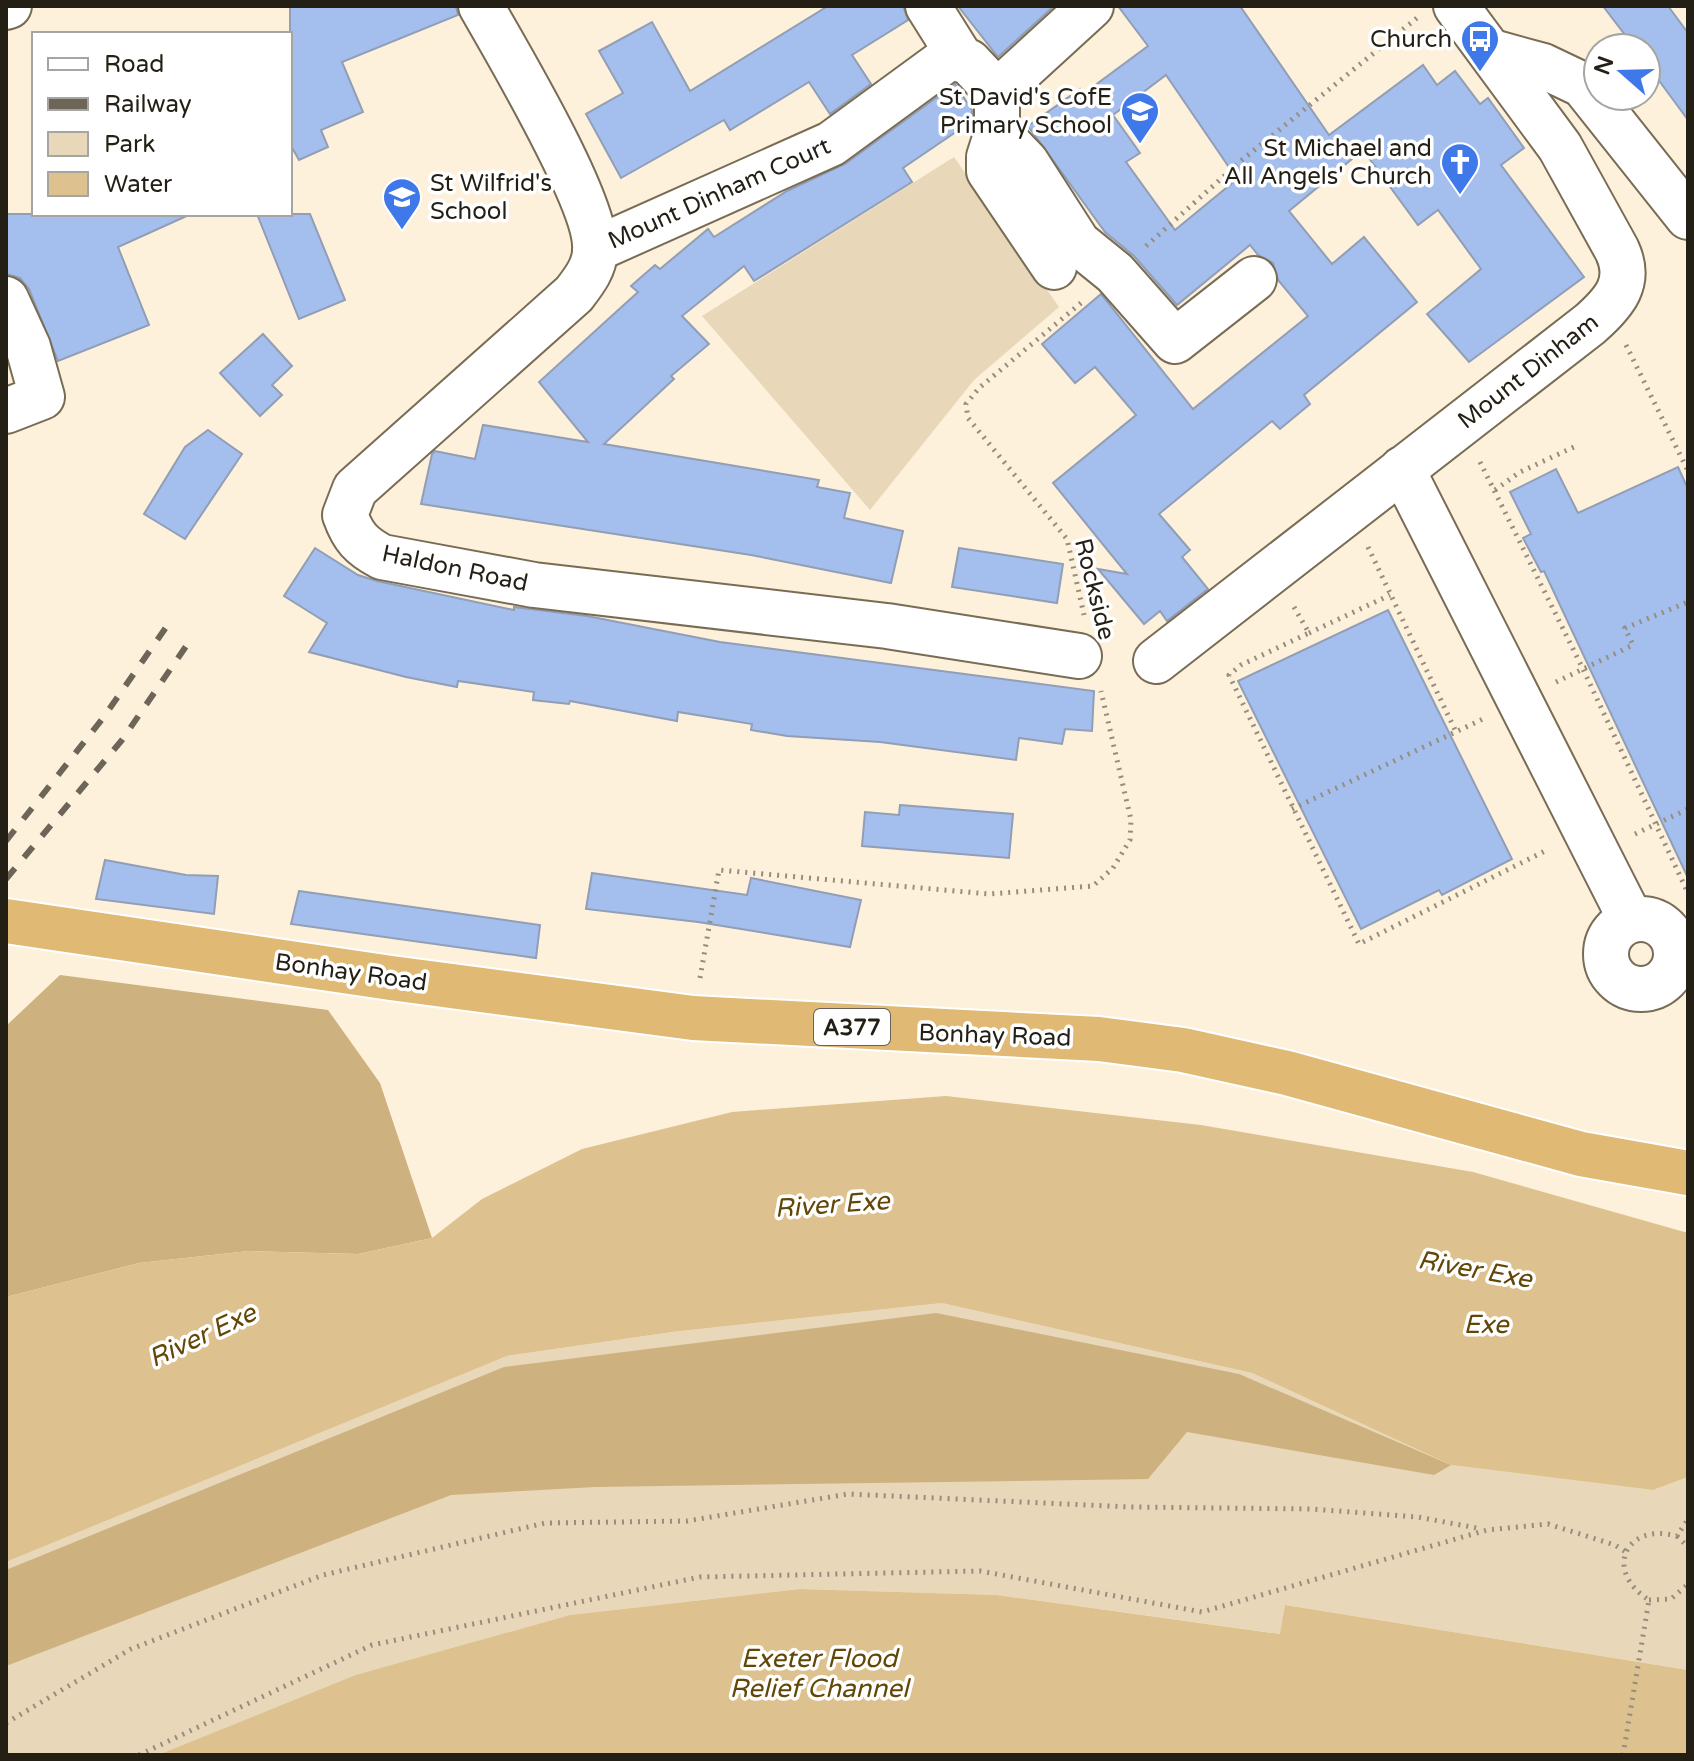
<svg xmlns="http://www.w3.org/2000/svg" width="1694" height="1761" viewBox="0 0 1694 1761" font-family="'Varela Round',sans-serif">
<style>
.green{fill:#e8d7b8}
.forest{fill:#cdb17f}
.water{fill:#ddc18f}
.building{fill:#a4beed;stroke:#919eb5;stroke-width:2;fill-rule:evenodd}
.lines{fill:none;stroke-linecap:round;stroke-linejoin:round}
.minor-casing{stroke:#796c55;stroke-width:48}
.highway-casing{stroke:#fff;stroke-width:48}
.path{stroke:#968d7d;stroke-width:5;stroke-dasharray:2 6;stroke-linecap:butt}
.minor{stroke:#fff;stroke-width:44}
.highway{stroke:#e0ba74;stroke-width:44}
.rail{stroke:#6d6558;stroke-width:6;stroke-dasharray:14 14;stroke-linecap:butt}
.labels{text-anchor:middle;stroke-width:7;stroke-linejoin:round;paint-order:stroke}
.shield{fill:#fff;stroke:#66625b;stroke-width:2}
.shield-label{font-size:22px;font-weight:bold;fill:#241f15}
.poi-label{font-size:24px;fill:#241f15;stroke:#fff;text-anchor:end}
.street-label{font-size:24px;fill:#241f15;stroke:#fff}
.water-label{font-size:26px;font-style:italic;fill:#634707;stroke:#fff}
</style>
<rect width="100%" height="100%" fill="#fdf1dc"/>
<g class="green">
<polygon points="954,157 1059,307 974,380 870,510 702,316"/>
<polygon points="942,1303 1252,1373 1451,1465 1653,1490 1688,1477 1688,1670 1285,1605 1281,1634 997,1595 800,1589 570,1615 356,1676 158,1755 6,1755 6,1562 507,1356 672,1332"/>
</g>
<g class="forest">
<polygon points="60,975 328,1010 380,1083 432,1238 358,1254 249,1251 139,1263 6,1297 6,1026"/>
<polygon points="936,1313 1239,1374 1451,1465 1434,1475 1187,1432 1148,1479 595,1487 451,1495 6,1666 6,1570 504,1367"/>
</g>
<g class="water">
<polygon points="946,1096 1201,1125 1473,1172 1688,1233 1688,1477 1653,1490 1451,1465 1252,1373 942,1303 672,1332 507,1356 6,1562 6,1297 139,1263 249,1251 358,1254 432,1238 482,1199 582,1149 732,1112"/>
<polygon points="800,1589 997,1595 1280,1634 1285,1605 1688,1670 1688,1755 158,1755 356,1675 570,1615"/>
</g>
<g class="building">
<polygon points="290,6 456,6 458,15 342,62 363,112 321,130 328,147 299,160 290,144"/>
<polygon points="828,6 903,6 908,20 852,55 871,84 830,114 809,82 730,130 724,120 621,178 586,114 623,93 599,51 652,22 690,91"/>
<polygon points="958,6 1054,6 998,57"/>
<path d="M1118,6h122l89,129 94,-70 14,20 18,-14 25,33 8,-6 36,50 -23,17 83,112 -115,85 -42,-48 54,-45 -43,-59 -20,15 -55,-75 -74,61 43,53 32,-27 53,65 -113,93 6,9 -30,25 -8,-8 -113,93 31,36 -8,7 26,32 -41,32 -7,-10 -16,13 -46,-55 29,5 -74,-91 83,-68 -41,-48 -20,16 -33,-39 59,-50 92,115 115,-93 -30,-36 -5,-17 -15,-8 -8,-10 -73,60 -43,-49 -29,-24 -77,-106 52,-37 3,5 65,-48zM1166,75l71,104 -62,51 -49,-68 14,-9 -27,-38z"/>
<polygon points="1603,6 1668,6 1688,33 1688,120 1646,63 1646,48 1635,48"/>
<polygon points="955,84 972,110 972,121 903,168 912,182 754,281 744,266 682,316 709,344 671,376 674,379 604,444 819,480 817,487 850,493 844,518 903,531 891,583 751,555 421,504 432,454 435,451 475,459 483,425 588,442 539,382 638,292 631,286 655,265 660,269 708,229 714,237 787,191 845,164"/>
<polygon points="6,214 191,214 118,247 149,325 58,361 29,289 20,278 6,274"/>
<polygon points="257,214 310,214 345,300 299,319"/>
<polygon points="263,334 292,366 272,385 282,395 260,416 220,373"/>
<polygon points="208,430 242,454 185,539 144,514 185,447"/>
<polygon points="1678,467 1688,489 1688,878 1544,571 1541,572 1523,538 1531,534 1510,492 1556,469 1578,513"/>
<polygon points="315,548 358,575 377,581 514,610 514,607 587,616 720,642 1094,691 1092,731 1065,729 1062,744 1019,738 1016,760 880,742 787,736 751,730 752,724 678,712 677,721 570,701 569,704 533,700 534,692 458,681 457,687 406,677 309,652 327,623 284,596"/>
<polygon points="959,548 1063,564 1057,603 952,587"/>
<polygon points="1388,610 1512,859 1442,895 1439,890 1361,929 1238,681"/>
<polygon points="900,805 1013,814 1009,858 862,846 865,812 899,815"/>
<polygon points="105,860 186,875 218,876 214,914 96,899"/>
<polygon points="592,873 747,895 751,878 861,900 850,947 698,922 586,909"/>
<polygon points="299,891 540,925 536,958 291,924"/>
</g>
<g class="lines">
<defs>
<g id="minor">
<path d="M481,6c26,46 117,198 114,244 0,17 -11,31 -21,44l-219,195 -10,26c8,22 16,31 37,42l152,28 353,41 192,30"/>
<polyline points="928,6 960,57"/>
<polyline points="6,7 9,6"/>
<polyline points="1492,52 1543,66 1583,85 1688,217"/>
<polyline points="997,92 1091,6"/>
<polyline points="997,132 1026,162 1078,243 1115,273 1175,341 1254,279"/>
<polyline points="596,249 831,144 950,57 969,62 997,92 997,132 989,157 989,171 1054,267"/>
<polyline points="6,299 28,347 42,397 6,411"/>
<polyline points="1402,469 1631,920"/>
<path d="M1156,661l434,-337c25,-22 42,-42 27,-74l-57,-103 -104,-141"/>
<circle cx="1641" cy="954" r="35"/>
</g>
<polyline id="highway" points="6,921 391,978 693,1018 1099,1039 1183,1050 1287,1073 1581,1154 1688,1173"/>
</defs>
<use href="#minor" class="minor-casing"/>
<use href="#highway" class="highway-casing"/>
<g class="path">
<polyline points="1146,246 1242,160 1417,18"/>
<polyline points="1081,303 979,388 966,404 968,418 1067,539 1084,615"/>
<polyline points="1626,345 1688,471"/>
<polyline points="1480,462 1583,669 1688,893"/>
<polyline points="1495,490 1520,472 1574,447"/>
<polyline points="1368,547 1457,734"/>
<polyline points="1294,607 1309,633 1241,665 1229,675 1359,944 1547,850"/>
<polyline points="1309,633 1390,595"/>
<polyline points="1556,682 1633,645 1625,628 1688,602"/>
<polyline points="1292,809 1483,719"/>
<polyline points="1635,834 1688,809"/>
<polyline points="700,978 719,870 989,894 1093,886 1113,868 1130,840 1131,820 1101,691"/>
<polyline points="1677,1536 1688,1547"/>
<polyline points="1649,1600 1671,1599 1688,1584"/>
<polyline points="6,1723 131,1649 323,1575 545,1523 687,1521 848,1494 1131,1507 1311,1509 1418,1517 1482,1529"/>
<polyline points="139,1755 372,1645 700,1577 980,1571 1202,1612 1487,1530 1548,1524 1615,1545 1626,1552"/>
<path d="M1623,1755l26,-155c-46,-29 -24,-78 28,-64l11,-17"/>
</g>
<use href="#minor" class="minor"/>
<use href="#highway" class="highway"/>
<g class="rail">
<polyline points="6,841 103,718 169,623"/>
<polyline points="6,879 122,740 193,636"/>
</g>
</g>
<defs>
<symbol id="bus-pin" viewBox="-11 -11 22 30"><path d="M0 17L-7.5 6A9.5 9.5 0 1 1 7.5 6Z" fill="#3f78e8" stroke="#fff"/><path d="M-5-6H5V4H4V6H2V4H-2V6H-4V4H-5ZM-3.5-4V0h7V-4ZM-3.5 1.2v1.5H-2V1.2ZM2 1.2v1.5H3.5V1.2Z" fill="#fff"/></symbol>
<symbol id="school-pin" viewBox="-11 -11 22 30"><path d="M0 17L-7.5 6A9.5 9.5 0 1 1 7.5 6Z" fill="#3f78e8" stroke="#fff"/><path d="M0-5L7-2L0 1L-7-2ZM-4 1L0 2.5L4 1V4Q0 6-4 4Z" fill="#fff"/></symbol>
<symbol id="church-pin" viewBox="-11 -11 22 30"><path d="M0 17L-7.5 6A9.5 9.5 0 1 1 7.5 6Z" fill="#3f78e8" stroke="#fff"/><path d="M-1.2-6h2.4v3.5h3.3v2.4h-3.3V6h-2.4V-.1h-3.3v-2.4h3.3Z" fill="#fff"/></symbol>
</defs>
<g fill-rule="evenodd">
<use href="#bus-pin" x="1458" y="17" width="44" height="60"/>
<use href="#school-pin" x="1118" y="89" width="44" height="60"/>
<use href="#church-pin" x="1438" y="140" width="44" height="60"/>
<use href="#school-pin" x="380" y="175" width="44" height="60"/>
</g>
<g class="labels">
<rect class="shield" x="814" y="1009" width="76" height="36" rx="6"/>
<g class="shield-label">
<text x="852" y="1035">A377</text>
</g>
<g class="poi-label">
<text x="1452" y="47">Church</text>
<text x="1112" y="105">St David's CofE<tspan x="1112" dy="28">Primary School</tspan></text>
<text x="1432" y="156">St Michael and<tspan x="1432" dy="28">All Angels' Church</tspan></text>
<text x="430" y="191" text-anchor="start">St Wilfrid's<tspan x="430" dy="28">School</tspan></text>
</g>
<g class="street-label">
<text transform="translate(719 193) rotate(-24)" y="8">Mount Dinham Court</text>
<text transform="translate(1528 371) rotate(-38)" y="8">Mount Dinham</text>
<text transform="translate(455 568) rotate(12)" y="8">Haldon Road</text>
<text transform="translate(1095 589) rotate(76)" y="8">Rockside</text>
<text transform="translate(351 972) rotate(8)" y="8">Bonhay Road</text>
<text transform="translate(995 1035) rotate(2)" y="8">Bonhay Road</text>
</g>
<g class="water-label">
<text transform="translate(832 1204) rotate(-4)" y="9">River Exe</text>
<text transform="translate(1475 1269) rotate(10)" y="9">River Exe</text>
<text x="1486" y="1333">Exe</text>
<text transform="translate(202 1335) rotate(-25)" y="9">River Exe</text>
<text x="819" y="1667">Exeter Flood<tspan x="819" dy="30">Relief Channel</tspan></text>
</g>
</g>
<rect width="1694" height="1761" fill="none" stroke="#241f15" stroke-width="16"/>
<rect x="32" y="32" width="260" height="184" fill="#ffffff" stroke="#a7a5a1" stroke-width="2"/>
<rect x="48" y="58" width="40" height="12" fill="#ffffff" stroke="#a7a5a1" stroke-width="2"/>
<text x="104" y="72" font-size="24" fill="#241f15">Road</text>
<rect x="48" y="98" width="40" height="12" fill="#6d6558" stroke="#a7a5a1" stroke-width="2"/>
<text x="104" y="112" font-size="24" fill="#241f15">Railway</text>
<rect x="48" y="132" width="40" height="24" fill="#e8d7b8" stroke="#a7a5a1" stroke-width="2"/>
<text x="104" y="152" font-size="24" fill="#241f15">Park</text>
<rect x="48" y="172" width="40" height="24" fill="#ddc18f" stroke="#a7a5a1" stroke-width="2"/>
<text x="104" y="192" font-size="24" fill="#241f15">Water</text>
<g transform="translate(1622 72) rotate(290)"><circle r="38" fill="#ffffff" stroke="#a7a5a1" stroke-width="2"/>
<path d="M0-6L14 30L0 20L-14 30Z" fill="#3f78e8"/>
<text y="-12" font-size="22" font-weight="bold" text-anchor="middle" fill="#241f15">N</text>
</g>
</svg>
